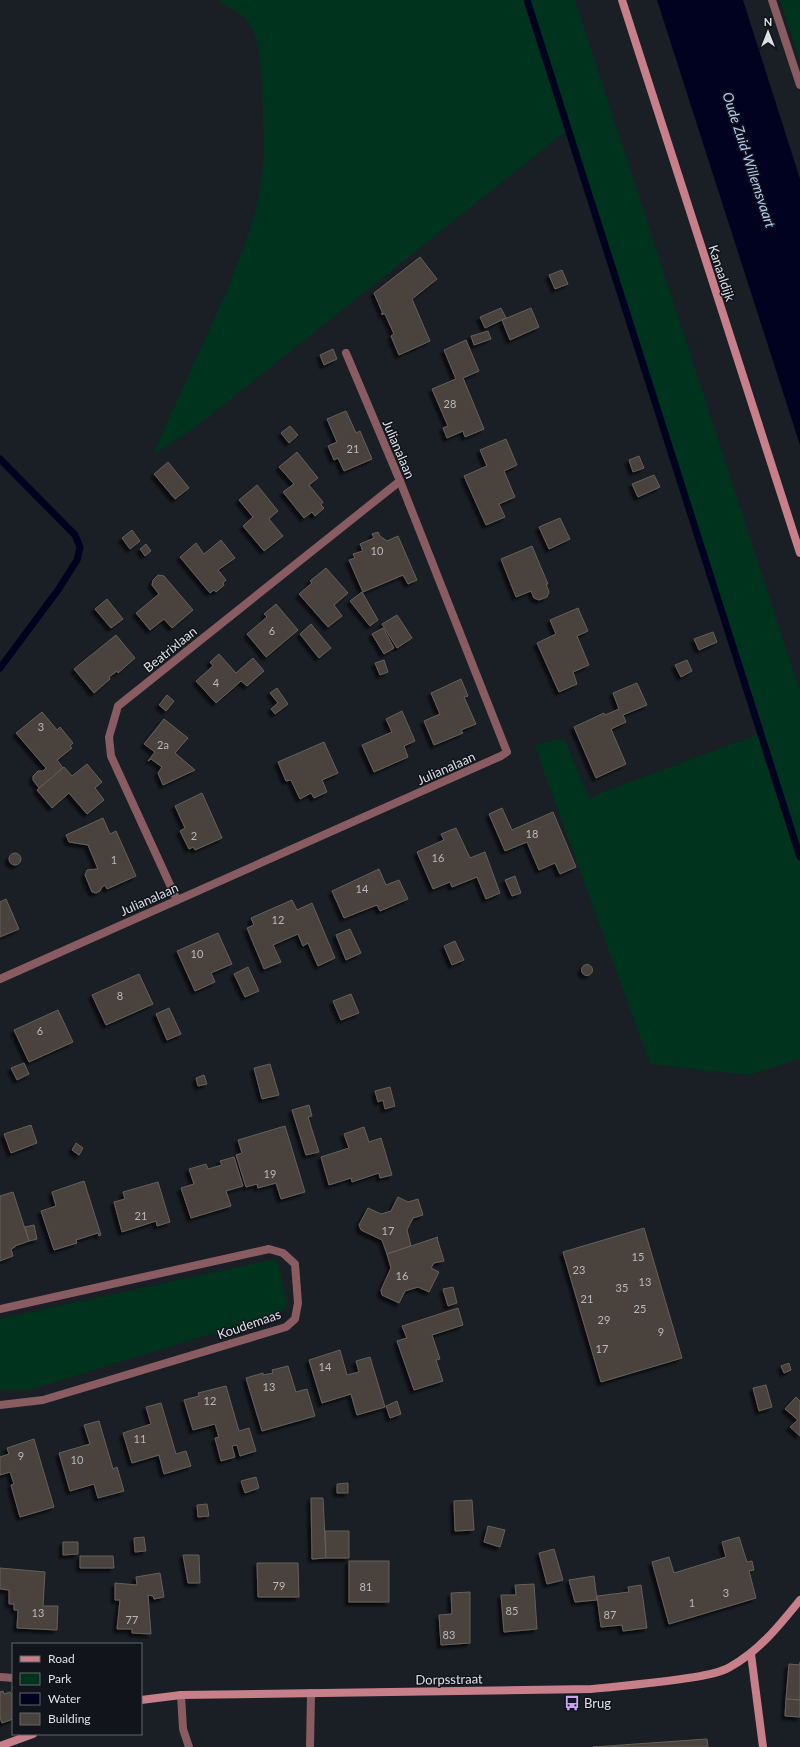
<svg xmlns="http://www.w3.org/2000/svg" width="800" height="1747" viewBox="0 0 800 1747" font-family="Lato,sans-serif">
<style>
.green{fill:#00331d}
.water{fill:#000220}
.lines{fill:none;stroke-linecap:round;stroke-linejoin:round}
.stream{stroke:#000220;stroke-width:7}
.building{fill:#48433c;stroke:#666059;filter:url(#shadow)}
.lane{stroke:#895c62;stroke-width:8}
.street{stroke:#895c62;stroke-width:8}
.secondary{stroke:#c77f89;stroke-width:8}
.labels{text-anchor:middle;stroke-width:3;stroke-linejoin:round;paint-order:stroke}
.number-label{font-size:11px;fill:#b8b9ba}
.street-label{font-size:13px;fill:#dde0e4;stroke:#11151b}
.poi-label{font-size:13px;fill:#dde0e4;stroke:#11151b;text-anchor:start}
.water-label{font-size:14px;font-style:italic;fill:#b5cbf3;stroke:#11151b}
</style>
<defs>
<filter id="shadow"><feDropShadow dx="-3.5" dy="3.5" stdDeviation="1" flood-color="#0009"/></filter>
</defs>
<rect width="100%" height="100%" fill="#1a1e25"/>
<g class="green">
<polygon points="218,0 575,0 800,691 800,1059 749,1075 650,1064 535,747 540,743 562,739 565,740 590,800 598,794 764,732 565,132 192,430 153,454 229,286 244,246 256,210 264,159 262,82 257,41 252,27 243,16"/>
<polygon points="780,0 800,0 800,62"/>
<polygon points="275,1259 278,1263 287,1303 286,1308 279,1313 30,1390 0,1390 0,1319"/>
</g>
<polygon class="water" points="657,0 743,0 800,179 800,445"/>
<g class="lines">
<g class="stream">
<polyline points="527,0 800,857"/>
<polyline points="0,459 75,535 80,547 77,560 58,590 0,668"/>
</g>
</g>
<g class="building">
<polygon points="420,257 437,279 412,299 430,341 399,355 391,336 394,334 385,314 381,314 383,314 374,293"/>
<polygon points="562,270 568,284 555,289 549,275"/>
<polygon points="501,308 506,318 485,328 480,317"/>
<polygon points="531,308 539,327 510,340 502,320"/>
<polygon points="488,331 491,339 474,345 471,336"/>
<polygon points="466,340 479,371 463,378 484,429 465,437 463,431 447,438 443,428 448,426 432,389 456,379 444,350"/>
<polygon points="333,349 337,359 324,365 320,355"/>
<polygon points="346,411 356,433 360,431 372,459 344,471 338,458 334,460 328,446 337,442 327,419"/>
<polygon points="290,426 298,435 289,443 281,433"/>
<polygon points="506,439 517,465 504,471 515,497 499,504 505,517 486,525 464,476 487,466 480,450"/>
<polygon points="297,452 318,478 309,485 323,502 321,505 324,508 315,516 312,512 304,518 283,492 294,484 279,467"/>
<polygon points="639,456 644,468 633,472 629,460"/>
<polygon points="168,462 189,488 175,499 154,474"/>
<polygon points="654,475 660,487 638,497 632,484"/>
<polygon points="257,485 278,511 269,519 283,536 264,551 243,526 253,517 239,500"/>
<polygon points="560,518 570,539 549,549 539,527"/>
<polygon points="132,530 140,541 130,549 122,538"/>
<polygon points="378,532 380,536 387,541 398,536 417,580 408,584 403,575 363,592 349,560 355,558 353,554 363,551 360,544 374,538 372,534"/>
<polygon points="221,540 235,558 218,570 226,580 223,583 224,585 216,592 214,590 210,593 180,557 196,543 204,554"/>
<polygon points="146,544 151,551 145,556 140,549"/>
<polygon points="532,546 548,584 546,584 549,592 547,597 539,600 534,598 531,591 516,597 501,559"/>
<polygon points="326,568 348,593 334,605 342,616 328,627 299,594 312,583 310,581"/>
<polygon points="158,575 164,576 193,610 172,628 164,619 150,630 136,613 159,594 152,585 153,580"/>
<polygon points="362,592 378,620 370,626 350,601"/>
<polygon points="107,599 123,619 111,628 95,609"/>
<polygon points="276,604 298,630 266,657 247,634 267,617 264,614"/>
<polygon points="578,608 588,631 577,636 589,665 573,672 577,684 559,692 537,643 556,634 550,620"/>
<polygon points="397,615 412,638 397,648 382,624"/>
<polygon points="311,624 331,648 319,658 300,634"/>
<polygon points="383,628 394,648 384,654 372,634"/>
<polygon points="713,632 717,642 699,650 694,639"/>
<polygon points="116,635 135,658 118,673 117,671 109,677 110,679 94,693 74,669"/>
<polygon points="219,654 236,673 253,658 264,671 247,686 241,681 216,703 196,681 213,666 210,662"/>
<polygon points="384,660 388,672 380,675 375,663"/>
<polygon points="687,660 692,671 681,677 675,665"/>
<polygon points="461,679 468,696 464,697 476,724 461,730 463,733 434,745 424,721 440,714 431,693"/>
<polygon points="637,683 647,705 623,715 626,722 611,729 626,764 596,778 574,727 604,713 605,715 619,709 613,693"/>
<polygon points="277,688 288,704 275,714 271,709 278,703 270,693"/>
<polygon points="167,695 174,701 166,711 159,705"/>
<polygon points="402,711 415,741 404,746 408,757 374,772 362,745 392,732 386,719"/>
<polygon points="42,712 57,730 60,727 73,743 70,746 72,748 57,760 63,768 37,790 39,788 33,780 33,776 38,771 43,771 46,768 16,733"/>
<polygon points="164,719 188,738 175,753 195,770 163,785 158,773 162,767 151,759 148,761 155,752 144,744"/>
<polygon points="324,742 338,773 322,780 327,792 314,798 311,793 300,799 291,780 286,781 278,762"/>
<polygon points="87,764 102,782 95,788 104,800 87,814 69,793 52,808 37,790 64,767 72,776"/>
<polygon points="202,793 222,838 195,850 193,847 189,849 180,831 185,828 175,806"/>
<polygon points="502,808 512,830 553,812 576,867 560,874 555,863 539,870 527,842 505,851 489,814"/>
<polygon points="103,818 110,834 116,831 136,876 107,889 105,885 102,887 100,891 96,893 92,892 85,875 87,870 98,869 88,845 69,842 66,835"/>
<polygon points="456,828 470,858 485,852 500,893 486,899 477,877 452,887 450,882 433,889 417,852 444,840 441,834"/>
<circle cx="15" cy="859" r="6"/>
<polygon points="379,869 386,885 399,880 408,899 380,911 377,905 344,918 332,891"/>
<polygon points="515,876 521,893 512,896 505,880"/>
<polygon points="6,899 19,929 0,937 0,902"/>
<polygon points="292,900 297,910 312,903 335,958 318,966 308,943 303,946 298,934 273,945 281,962 264,969 247,928 254,925 251,918"/>
<polygon points="350,929 361,953 346,960 336,935"/>
<polygon points="218,933 232,964 211,973 215,982 195,991 177,951"/>
<polygon points="455,941 464,960 452,965 444,946"/>
<circle cx="587" cy="970" r="5.5"/>
<polygon points="248,967 259,991 245,997 234,974"/>
<polygon points="139,974 153,1004 106,1025 92,995"/>
<polygon points="351,994 359,1013 341,1020 333,1001"/>
<polygon points="169,1008 181,1034 167,1040 156,1014"/>
<polygon points="58,1010 73,1042 29,1062 14,1030"/>
<polygon points="24,1063 29,1074 17,1080 11,1068"/>
<polygon points="270,1064 279,1095 262,1099 254,1068"/>
<polygon points="204,1075 207,1084 198,1086 196,1078"/>
<polygon points="390,1087 395,1106 385,1109 383,1100 378,1102 375,1091"/>
<polygon points="309,1105 312,1116 308,1117 319,1152 306,1155 292,1110"/>
<polygon points="31,1125 37,1143 11,1153 4,1134"/>
<polygon points="285,1126 305,1192 281,1199 276,1183 258,1188 257,1184 246,1187 236,1155 242,1153 238,1140"/>
<polygon points="364,1127 369,1142 381,1138 392,1175 380,1178 379,1173 352,1182 351,1178 329,1185 321,1157 349,1148 344,1134"/>
<polygon points="76,1143 83,1148 79,1155 72,1150"/>
<polygon points="234,1157 243,1186 226,1191 231,1206 191,1218 181,1188 194,1184 189,1169 206,1164 208,1169 222,1165 220,1161"/>
<polygon points="84,1181 101,1235 99,1236 98,1233 76,1240 77,1243 54,1250 41,1211 56,1206 52,1192"/>
<polygon points="158,1182 170,1222 157,1226 156,1221 122,1232 114,1202 125,1199 123,1192"/>
<polygon points="13,1192 29,1241 15,1246 15,1247 11,1249 13,1256 0,1261 0,1196"/>
<polygon points="398,1197 408,1202 418,1199 423,1215 413,1218 407,1230 411,1246 387,1254 382,1240 361,1230 359,1225 368,1208 381,1214 391,1211"/>
<polygon points="34,1225 37,1239 29,1241 25,1227"/>
<polygon points="644,1228 682,1358 601,1382 563,1252"/>
<polygon points="438,1237 437,1238 444,1261 434,1263 431,1268 439,1272 429,1292 418,1287 405,1291 399,1303 382,1295 381,1290 391,1268 387,1254"/>
<polygon points="453,1287 457,1303 448,1306 443,1289"/>
<polygon points="458,1308 463,1325 432,1335 440,1359 436,1360 443,1381 414,1390 397,1341 407,1338 402,1326"/>
<polygon points="340,1350 347,1375 359,1372 356,1361 370,1357 385,1407 357,1415 351,1394 322,1403 309,1360"/>
<polygon points="789,1363 791,1370 784,1373 781,1366"/>
<polygon points="288,1366 296,1392 307,1389 315,1416 262,1431 246,1378 263,1373 263,1375 273,1373 272,1370"/>
<polygon points="766,1385 772,1407 759,1411 753,1388"/>
<polygon points="226,1386 239,1431 249,1428 256,1451 240,1456 237,1445 232,1446 235,1457 221,1461 215,1438 219,1437 215,1424 193,1430 184,1400 199,1396 198,1393"/>
<polygon points="796,1397 800,1401 800,1436 790,1427 798,1420 785,1409"/>
<polygon points="397,1401 401,1414 390,1418 386,1406"/>
<polygon points="161,1403 176,1454 186,1451 191,1466 164,1474 159,1455 132,1463 123,1433 151,1424 146,1407"/>
<polygon points="99,1421 113,1469 117,1467 124,1491 98,1498 94,1484 70,1491 59,1453 90,1444 84,1425"/>
<polygon points="34,1439 54,1507 20,1517 11,1485 14,1484 10,1472 0,1475 0,1457 9,1454 7,1448"/>
<polygon points="256,1477 259,1488 245,1493 241,1481"/>
<polygon points="348,1483 348,1493 337,1493 337,1484"/>
<polygon points="311,1498 323,1498 326,1558 312,1559"/>
<polygon points="472,1500 474,1530 455,1531 454,1501"/>
<polygon points="207,1504 209,1516 198,1517 197,1505"/>
<polygon points="488,1526 505,1530 500,1547 484,1542"/>
<polygon points="325,1531 349,1531 349,1558 326,1558"/>
<polygon points="144,1537 146,1551 135,1552 134,1538"/>
<polygon points="739,1537 747,1562 752,1561 754,1570 749,1571 756,1598 669,1624 652,1562 669,1557 674,1573 726,1557 722,1542"/>
<polygon points="63,1542 78,1542 78,1554 63,1555"/>
<polygon points="554,1549 563,1580 547,1584 539,1553"/>
<polygon points="183,1555 199,1555 200,1583 188,1583"/>
<polygon points="80,1556 113,1556 114,1568 80,1568"/>
<rect x="349" y="1561" width="40" height="41"/>
<polygon points="257,1563 298,1563 299,1597 258,1597"/>
<polygon points="0,1568 45,1572 43,1606 58,1606 57,1630 17,1628 18,1610 14,1610 14,1604 9,1604 9,1590 0,1589"/>
<polygon points="160,1573 164,1597 154,1599 153,1596 148,1595 151,1634 132,1633 132,1629 117,1629 120,1600 115,1600 115,1583 137,1585 136,1577"/>
<polygon points="594,1576 597,1600 575,1602 569,1580"/>
<polygon points="534,1584 537,1629 504,1632 501,1595 516,1595 515,1585"/>
<polygon points="641,1585 647,1628 623,1631 622,1625 601,1627 597,1596 629,1592 628,1587"/>
<polygon points="470,1592 470,1643 441,1645 439,1615 452,1614 451,1593"/>
<polygon points="800,1662 800,1700 786,1699 789,1664 800,1665"/>
<polygon points="3,1691 4,1694 10,1692 13,1698 13,1719 2,1723 0,1718 0,1692"/>
<polygon points="786,1699 800,1700 800,1717 785,1716"/>
<polygon points="707,1739 708,1747 593,1747"/>
</g>
<g class="lines">
<g class="lane">
<polyline points="181,1695 183,1729 189,1747"/>
<polyline points="310,1747 311,1693"/>
</g>
<g class="street">
<polyline points="772,0 800,85"/>
<polyline points="177,900 111,756 109,737 118,706 400,481"/>
<polyline points="0,979 501,756 507,752 400,481 346,353"/>
<polyline points="0,1309 269,1249 283,1253 295,1264 298,1303 295,1319 286,1327 43,1400 0,1405"/>
<polyline points="0,1677 13,1678"/>
</g>
<g class="secondary">
<polyline points="622,0 800,553"/>
<polyline points="751,1654 763,1747"/>
<path d="M141,1700l40,-5 410,-6c32,-3 65,-6 97,-11 13,-2 30,-4 42,-11 29,-16 49,-41 70,-67"/>
<polyline points="0,1746 33,1734"/>
</g>
</g>
<defs>
<symbol id="bus-bare" viewBox="-9 -9 18 18"><path d="M-5-6H5V4H4V6H2V4H-2V6H-4V4H-5ZM-3.5-4V0h7V-4ZM-3.5 1.2v1.5H-2V1.2ZM2 1.2v1.5H3.5V1.2Z" fill="#c6a6f0" stroke="#11151b" stroke-width="2.5" paint-order="stroke"/></symbol>
</defs>
<g fill-rule="evenodd">
<use href="#bus-bare" x="561" y="1692" width="22" height="22"/>
</g>
<g class="labels">
<g class="number-label">
<text x="450" y="408">28</text>
<text x="353" y="453">21</text>
<text x="377" y="555">10</text>
<text x="272" y="635">6</text>
<text x="216" y="687">4</text>
<text x="41" y="731">3</text>
<text x="163" y="749">2a</text>
<text x="532" y="838">18</text>
<text x="194" y="840">2</text>
<text x="438" y="862">16</text>
<text x="114" y="864">1</text>
<text x="362" y="893">14</text>
<text x="278" y="924">12</text>
<text x="197" y="958">10</text>
<text x="120" y="1000">8</text>
<text x="40" y="1035">6</text>
<text x="270" y="1178">19</text>
<text x="141" y="1220">21</text>
<text x="388" y="1235">17</text>
<text x="638" y="1261">15</text>
<text x="579" y="1274">23</text>
<text x="402" y="1280">16</text>
<text x="645" y="1286">13</text>
<text x="622" y="1292">35</text>
<text x="587" y="1303">21</text>
<text x="640" y="1313">25</text>
<text x="604" y="1324">29</text>
<text x="661" y="1336">9</text>
<text x="602" y="1353">17</text>
<text x="325" y="1371">14</text>
<text x="269" y="1391">13</text>
<text x="210" y="1405">12</text>
<text x="140" y="1443">11</text>
<text x="21" y="1460">9</text>
<text x="77" y="1464">10</text>
<text x="279" y="1590">79</text>
<text x="366" y="1591">81</text>
<text x="726" y="1597">3</text>
<text x="692" y="1607">1</text>
<text x="512" y="1615">85</text>
<text x="38" y="1617">13</text>
<text x="610" y="1619">87</text>
<text x="132" y="1624">77</text>
<text x="449" y="1639">83</text>
</g>
<g class="street-label">
<text transform="translate(722 273) rotate(72)" y="5">Kanaaldijk</text>
<text transform="translate(399 449) rotate(67)" y="5">Julianalaan</text>
<text transform="translate(170 649) rotate(-39)" y="5">Beatrixlaan</text>
<text transform="translate(446 768) rotate(-24)" y="5">Julianalaan</text>
<text transform="translate(149 899) rotate(-24)" y="5">Julianalaan</text>
<text transform="translate(249 1324) rotate(-19)" y="5">Koudemaas</text>
<text transform="translate(449 1679) rotate(-1)" y="5">Dorpsstraat</text>
</g>
<g class="poi-label">
<text x="584" y="1708">Brug</text>
</g>
<g class="water-label">
<text transform="translate(749 160) rotate(72)" y="5">Oude Zuid-Willemsvaart</text>
</g>
</g>
<rect x="12" y="1643" width="130" height="92" fill="#11151b" stroke="#63666b"/>
<rect x="20" y="1656" width="20" height="6" fill="#c77f89" stroke="#63666b"/>
<text x="48" y="1663" font-size="12" fill="#dde0e4">Road</text>
<rect x="20" y="1673" width="20" height="12" fill="#00331d" stroke="#63666b"/>
<text x="48" y="1683" font-size="12" fill="#dde0e4">Park</text>
<rect x="20" y="1693" width="20" height="12" fill="#000220" stroke="#63666b"/>
<text x="48" y="1703" font-size="12" fill="#dde0e4">Water</text>
<rect x="20" y="1713" width="20" height="12" fill="#48433c" stroke="#63666b"/>
<text x="48" y="1723" font-size="12" fill="#dde0e4">Building</text>
<g transform="translate(768 32)" stroke="#11151b" stroke-width="3" paint-order="stroke">
<path d="M0-3L7 15L0 10L-7 15Z" fill="#dde0e4"/>
<text y="-6" font-size="11" font-weight="bold" text-anchor="middle" fill="#dde0e4">N</text>
</g>
</svg>
